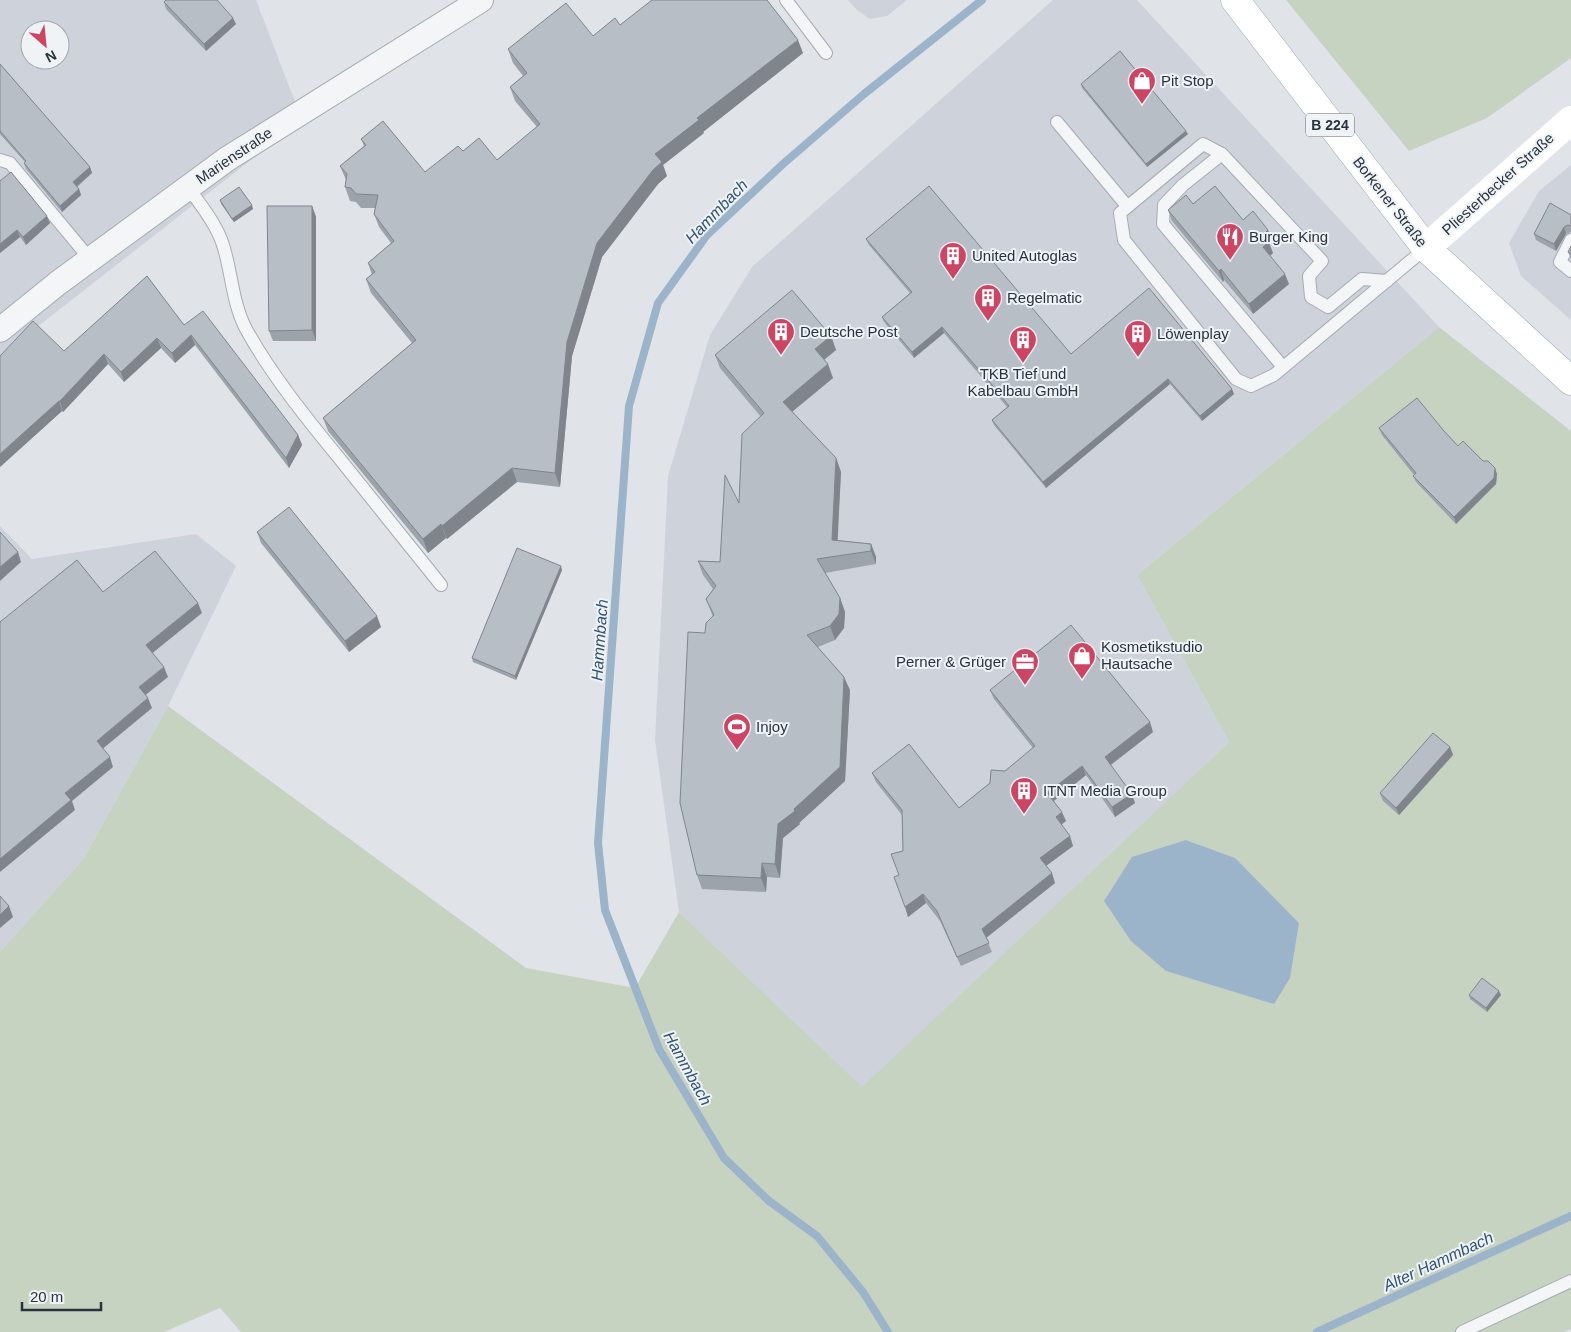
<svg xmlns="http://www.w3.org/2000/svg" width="1571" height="1332" viewBox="0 0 1571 1332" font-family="Arial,sans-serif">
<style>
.built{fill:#ced3db;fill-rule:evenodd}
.green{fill:#c7d3c1;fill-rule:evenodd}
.water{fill:#9bb4c9}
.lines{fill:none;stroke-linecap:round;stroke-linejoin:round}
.stream{stroke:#9bb4c9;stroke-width:8}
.lane-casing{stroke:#a5abb3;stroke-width:14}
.street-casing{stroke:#a5abb3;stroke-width:26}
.primary-casing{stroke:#9fa9b5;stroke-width:29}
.lane{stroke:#f3f5f7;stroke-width:12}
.street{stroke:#f3f5f7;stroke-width:24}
.secondary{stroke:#fff;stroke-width:28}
.primary{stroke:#fff;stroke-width:28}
.wall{fill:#9da3aa}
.shaded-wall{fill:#80858b}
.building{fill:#b7bec6;stroke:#80858b}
.labels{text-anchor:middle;stroke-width:4;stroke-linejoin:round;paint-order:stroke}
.shield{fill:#eff3f6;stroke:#646d77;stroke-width:1}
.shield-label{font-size:14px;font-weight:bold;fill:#283340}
.poi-label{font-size:15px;fill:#283340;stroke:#eff3f6;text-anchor:start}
.street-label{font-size:15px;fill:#283340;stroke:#eff3f6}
.water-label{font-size:16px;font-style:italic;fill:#325474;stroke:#eff3f6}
</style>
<rect width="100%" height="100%" fill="#e0e4e9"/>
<g class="built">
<path d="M0,0h256l46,120 -302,236zM30,30h30v30h-30z"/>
<polygon points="848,0 907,0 887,16 870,19 857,10"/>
<polygon points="1053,0 1137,0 1439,327 1137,575 1229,742 862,1088 679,912 655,740 668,476 710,335 752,267"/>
<polygon points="1571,165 1571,320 1521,276 1509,243 1539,191"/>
<polygon points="0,526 32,559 196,534 236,566 168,706 84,858 0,952"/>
</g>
<g class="green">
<polygon points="1286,0 1571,0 1571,58 1487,118 1409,151"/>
<path d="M1439,327l132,104v898l-7,3h-1323l-21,-24 -56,24h-164v-380l84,-94 84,-152 358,262 109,20 44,-76 183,175 367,-345 -92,-167zM1186,840l48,18 65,65z"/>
</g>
<polygon class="water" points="1186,840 1235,858 1299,923 1290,978 1274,1004 1166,971 1131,941 1104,901 1132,857"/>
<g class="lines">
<g class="stream">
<polyline points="888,1332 863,1292 817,1236 769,1201 724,1158 659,1049 605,910 598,843 629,406 658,303 707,235 783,164 864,94 982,0"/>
<polyline points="1317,1332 1571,1216"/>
</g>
<defs>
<g id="lane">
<polyline points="786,0 826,53"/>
<polyline points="1057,122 1127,206"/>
<polyline points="1222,154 1203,144 1120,213 1124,240 1236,379 1251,386 1274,375 1426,248"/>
<polyline points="0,160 10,163 90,259"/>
<path d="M188,187c13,19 28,36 35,58 9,28 9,57 23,84 24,44 61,90 93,129 34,42 68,85 102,127"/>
<polyline points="1571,240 1560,262 1571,271"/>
<polyline points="1283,367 1163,224 1164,205 1183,185 1222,154 1322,261 1309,276 1311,297 1328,307 1362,279 1387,281"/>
<polyline points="1462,1332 1571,1281"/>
</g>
<polyline id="street" points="0,330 58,283 227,159 481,0"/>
<polyline id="primary" points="1235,0 1426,248 1571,381"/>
</defs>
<use href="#lane" class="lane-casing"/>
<use href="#street" class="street-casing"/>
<use href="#primary" class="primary-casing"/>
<use href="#lane" class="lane"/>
<use href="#street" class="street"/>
<polyline class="secondary" points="1426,248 1571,120"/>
<use href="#primary" class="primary"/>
</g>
<g class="wall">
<polygon points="164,2 236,24 206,51 166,9"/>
<polygon points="620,25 803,53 703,132 704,133 663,165 667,176 658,184 602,257 572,356 560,487 517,482 447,539 446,538 428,553 328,431 323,418 412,343 371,293 366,279 372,275 368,263 391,243 379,227 374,214 375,208 361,208 356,202 350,201 345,187 346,180 340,166 364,146 361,139 425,172 463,151 497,160 537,127 515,101 510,87 523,76 513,63 508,49 593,36"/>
<polygon points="0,64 90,167 92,173 77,187 79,189 81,195 62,212 26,169 24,163 25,162 0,134"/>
<polygon points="1081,84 1188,134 1147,167 1082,88"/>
<polygon points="0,181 50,223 26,245 20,237 0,253"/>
<polygon points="220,200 253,209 234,222 221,204"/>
<polygon points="312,206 316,217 316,341 273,341 269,331"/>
<polygon points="1168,210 1243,220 1268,230 1272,240 1269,243 1273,253 1270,256 1289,284 1253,314 1224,280 1223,282 1172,221"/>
<polygon points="1571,215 1571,232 1566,234 1556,251 1536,240 1534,234"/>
<polygon points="866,239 1071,354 1234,394 1202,421 1170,384 1046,488 994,425 992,420 1007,407 944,333 914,358 884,322 882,317 910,293 869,245"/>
<polygon points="1571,246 1571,259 1568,252"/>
<polygon points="184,325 298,435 302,445 289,468 195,345 175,363 161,348 124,382 108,364 63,412 62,411 0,467 64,351"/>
<polygon points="831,336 836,350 824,360 833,378 792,412 836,458 841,472 837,540 871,544 876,557 876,564 825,573 840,598 845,612 844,628 835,640 818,647 850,690 845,781 799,823 800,824 783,838 780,878 767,877 766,892 702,889 697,875 705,633 713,617 706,599 713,589 703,575 698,561 720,562 739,503 761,417 720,368 715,355"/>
<polygon points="1379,428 1444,431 1458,446 1483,461 1497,474 1496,484 1456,524 1416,482 1413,476 1414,475 1382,435"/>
<polygon points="257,532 381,627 349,652 261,543"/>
<polygon points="562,570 516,680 473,662 472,658"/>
<polygon points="990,690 1153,732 1111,765 1135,803 1115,817 1086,775 1054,801 1066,821 1061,825 1073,846 1046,866 1055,883 986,938 992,952 961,966 940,921 926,903 908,917 899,875 903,851 902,815 876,782 872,773 959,808 1033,748 994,699"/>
<polygon points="1450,747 1453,755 1399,815 1383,801 1380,793"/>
<polygon points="1469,995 1501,995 1487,1012 1470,999"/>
</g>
<g class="shaded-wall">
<polygon points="233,18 236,24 206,51 204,44"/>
<polygon points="798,40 803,53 703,132 704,133 663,165 667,176 658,184 602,257 572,356 560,487 555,473 567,342 597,243 655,154 697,118"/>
<polygon points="1186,131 1188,134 1147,167 1146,164"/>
<polygon points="90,167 92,173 75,188 73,182"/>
<polygon points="79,189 81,195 62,212 60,206"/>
<polygon points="252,205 253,209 234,222 232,219"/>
<polygon points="312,206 316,217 316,341 312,330"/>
<polygon points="47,216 50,223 26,245 23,237"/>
<polygon points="1564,227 1566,234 1556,251 1554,244"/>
<polygon points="17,230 20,237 0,253 0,244"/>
<polygon points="1268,230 1272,240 1269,243 1273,253 1267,258 1263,247 1263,235"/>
<polygon points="1221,269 1224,280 1223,282 1219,271"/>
<polygon points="1285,274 1289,284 1253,314 1249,304"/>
<polygon points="942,327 944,333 914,358 912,352"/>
<polygon points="191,335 195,345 175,363 172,353"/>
<polygon points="831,336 836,350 820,363 815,349"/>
<polygon points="157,338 161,348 124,382 121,372"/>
<polygon points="104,354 108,364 63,412 60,401"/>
<polygon points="828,364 833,378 788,415 783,402"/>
<polygon points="1168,379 1170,384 1046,488 1043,482"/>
<polygon points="1232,389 1234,394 1202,421 1200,416"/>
<polygon points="59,401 62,411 0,467 0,454"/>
<polygon points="298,435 302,445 289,468 286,458"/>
<polygon points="836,458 841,472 837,553 832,540"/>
<polygon points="512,468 517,482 447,539 442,526"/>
<polygon points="1495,468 1497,474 1496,484 1456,524 1454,517"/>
<polygon points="441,524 446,538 428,553 423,539"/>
<polygon points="871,544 876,557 876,564 871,551"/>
<polygon points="18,552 21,562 0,581 0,567"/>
<polygon points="561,566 562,570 516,680 515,676"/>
<polygon points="840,598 845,612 844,628 835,640 830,626"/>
<polygon points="198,603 202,613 150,655 146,645"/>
<polygon points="377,616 381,627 349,652 345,641"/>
<polygon points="164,667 168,677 143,697 139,687"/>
<polygon points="844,677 850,690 845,781 799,823 800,824 783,838 780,878 775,864 778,824 794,809"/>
<polygon points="148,698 152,708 100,751 97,741"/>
<polygon points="1150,722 1153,732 1109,766 1105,757"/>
<polygon points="1450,747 1453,755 1399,815 1396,808"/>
<polygon points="110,757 113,767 72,801 75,810 0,872 0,859 65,793"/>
<polygon points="1082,766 1086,775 1051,803 1047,793"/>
<polygon points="1132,794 1135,803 1115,817 1112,807"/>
<polygon points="1062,812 1066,821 1059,826 1056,817"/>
<polygon points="1070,836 1073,846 1043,868 1040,858"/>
<polygon points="762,863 767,877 766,892 761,878"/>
<polygon points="1052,873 1055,883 986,938 982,929"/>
<polygon points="923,894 926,903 908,917 905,907"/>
<polygon points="9,906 13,917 0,928 0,915"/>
<polygon points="1499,991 1501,995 1487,1012 1486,1008"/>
</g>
<g class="building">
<polygon points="166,0 217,0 233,18 204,44 164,2"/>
<polygon points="652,0 767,0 798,40 697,118 699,120 655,154 662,162 653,170 597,243 567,342 555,473 512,468 442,526 441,524 423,539 323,418 416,340 366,279 375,272 368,263 394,241 374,214 378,195 356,194 351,188 345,187 347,174 340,166 366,145 361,139 383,121 425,172 458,146 463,151 479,138 497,160 540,124 510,87 527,73 508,49 566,3 593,36 615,18 620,25"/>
<polygon points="1120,51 1186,131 1146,164 1081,84"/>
<polygon points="0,64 90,167 73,182 79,189 60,206 24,163 26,161 0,131"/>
<polygon points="11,172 47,216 23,237 17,230 0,244 0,181"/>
<polygon points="929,186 1071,354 1149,288 1232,389 1200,416 1168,379 1043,482 992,420 1009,406 993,386 942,327 912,352 882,317 912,292 866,239"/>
<polygon points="1215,186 1243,220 1253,211 1268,230 1263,235 1269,242 1263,247 1285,274 1249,304 1221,269 1219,271 1168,210 1186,195 1193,204"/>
<polygon points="239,187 252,205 232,219 220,200"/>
<polygon points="1550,203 1571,215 1571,226 1568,225 1564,227 1554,244 1534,234"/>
<polygon points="267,206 312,206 312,330 269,331"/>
<polygon points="1571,246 1571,254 1568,252"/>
<polygon points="147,276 184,325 203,311 298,435 286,458 191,335 172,353 157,338 121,372 104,354 60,401 59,401 0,454 0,356 33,321 64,351"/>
<polygon points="792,290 831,336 815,349 828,364 783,402 836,458 832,540 871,544 871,551 817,559 840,598 839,614 830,626 807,635 844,677 840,767 794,809 795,811 778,824 775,864 762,863 761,878 697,875 680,803 688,632 705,633 706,623 714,615 706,599 716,586 698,561 720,562 725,475 739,503 742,434 764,413 715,355"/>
<polygon points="1417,398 1444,431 1458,446 1463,441 1483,461 1488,461 1495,468 1494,478 1454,517 1413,476 1416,473 1379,428"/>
<polygon points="289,507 377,616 345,641 257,532"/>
<polygon points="0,532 18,552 0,567"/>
<polygon points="517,548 561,566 515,676 472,658"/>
<polygon points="155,551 198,603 146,645 164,667 139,687 148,698 97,741 110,757 65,793 71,800 0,859 0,622 77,560 103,592"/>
<polygon points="1071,625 1150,722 1105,757 1132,794 1112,807 1082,766 1047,793 1062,812 1056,817 1070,836 1040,858 1052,873 982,929 989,943 957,957 937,911 923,894 905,907 894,877 899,875 891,854 903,851 902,810 872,773 909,744 959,808 990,783 991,770 1005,771 1035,746 990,690"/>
<polygon points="1433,733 1450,747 1396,808 1380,793"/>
<polygon points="0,896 9,906 0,915"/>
<polygon points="1482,978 1499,991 1486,1008 1469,995"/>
</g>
<defs>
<symbol id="shop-pin" viewBox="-11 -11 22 30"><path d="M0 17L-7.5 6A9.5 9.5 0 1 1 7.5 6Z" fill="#ce4463" stroke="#eff3f6"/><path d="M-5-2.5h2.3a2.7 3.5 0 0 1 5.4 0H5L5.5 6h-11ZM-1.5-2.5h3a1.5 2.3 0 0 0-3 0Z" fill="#fff"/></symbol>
<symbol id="restaurant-pin" viewBox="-11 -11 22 30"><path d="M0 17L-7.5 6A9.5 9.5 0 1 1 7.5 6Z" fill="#ce4463" stroke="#eff3f6"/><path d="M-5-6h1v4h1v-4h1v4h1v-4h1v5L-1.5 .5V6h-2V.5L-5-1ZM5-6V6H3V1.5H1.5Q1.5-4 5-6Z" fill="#fff"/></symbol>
<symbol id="building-pin" viewBox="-11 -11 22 30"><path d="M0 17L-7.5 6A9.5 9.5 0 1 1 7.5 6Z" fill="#ce4463" stroke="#eff3f6"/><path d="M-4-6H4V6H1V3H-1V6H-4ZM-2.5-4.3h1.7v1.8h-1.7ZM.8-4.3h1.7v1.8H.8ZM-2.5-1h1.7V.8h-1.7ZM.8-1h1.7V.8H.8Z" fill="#fff"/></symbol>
<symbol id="office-pin" viewBox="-11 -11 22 30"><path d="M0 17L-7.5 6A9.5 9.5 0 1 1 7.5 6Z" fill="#ce4463" stroke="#eff3f6"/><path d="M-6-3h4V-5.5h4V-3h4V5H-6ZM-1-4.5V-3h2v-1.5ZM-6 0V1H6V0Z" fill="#fff"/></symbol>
<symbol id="stadium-pin" viewBox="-11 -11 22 30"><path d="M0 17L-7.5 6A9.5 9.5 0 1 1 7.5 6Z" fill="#ce4463" stroke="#eff3f6"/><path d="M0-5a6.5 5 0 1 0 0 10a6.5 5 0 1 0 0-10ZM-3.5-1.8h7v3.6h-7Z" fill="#fff"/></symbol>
</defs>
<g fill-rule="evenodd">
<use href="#shop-pin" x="1126" y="65" width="32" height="43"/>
<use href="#restaurant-pin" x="1214" y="221" width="32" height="43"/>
<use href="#building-pin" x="937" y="240" width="32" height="43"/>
<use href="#building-pin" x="972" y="282" width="32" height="43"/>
<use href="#building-pin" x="765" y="316" width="32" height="43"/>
<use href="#building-pin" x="1122" y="318" width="32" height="43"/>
<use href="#building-pin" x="1007" y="324" width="32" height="43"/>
<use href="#shop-pin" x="1066" y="640" width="32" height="43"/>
<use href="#office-pin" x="1009" y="646" width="32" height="43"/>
<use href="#stadium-pin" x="721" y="711" width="32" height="43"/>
<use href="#building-pin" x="1008" y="775" width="32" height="43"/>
</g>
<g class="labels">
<rect class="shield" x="1306" y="113.5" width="48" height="23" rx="4"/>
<g class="shield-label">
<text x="1330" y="130">B 224</text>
</g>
<g class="poi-label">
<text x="1161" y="86">Pit Stop</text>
<text x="1249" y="242">Burger King</text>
<text x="972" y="261">United Autoglas</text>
<text x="1007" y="303">Regelmatic</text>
<text x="800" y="337">Deutsche Post</text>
<text x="1157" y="339">Löwenplay</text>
<text x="1023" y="379" text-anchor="middle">TKB Tief und<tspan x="1023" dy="17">Kabelbau GmbH</tspan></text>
<text x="1101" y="652">Kosmetikstudio<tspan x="1101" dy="17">Hautsache</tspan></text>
<text x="1006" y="667" text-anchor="end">Perner &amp; Grüger</text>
<text x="756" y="732">Injoy</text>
<text x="1043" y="796">ITNT Media Group</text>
</g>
<g class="street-label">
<text transform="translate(234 156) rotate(-34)" y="5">Marienstraße</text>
<text transform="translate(1498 184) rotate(-42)" y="5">Pliesterbecker Straße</text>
<text transform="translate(1390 202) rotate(52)" y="5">Borkener Straße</text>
</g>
<g class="water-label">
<text transform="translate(716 211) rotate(-46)" y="6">Hammbach</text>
<text transform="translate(599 640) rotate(-86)" y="6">Hammbach</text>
<text transform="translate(688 1068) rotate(61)" y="6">Hammbach</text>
<text transform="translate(1438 1261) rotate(-25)" y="6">Alter Hammbach</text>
</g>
</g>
<g transform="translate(45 45) rotate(153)"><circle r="24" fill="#eff3f6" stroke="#9fa6ad"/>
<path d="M0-4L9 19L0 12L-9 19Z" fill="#ce4463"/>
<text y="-8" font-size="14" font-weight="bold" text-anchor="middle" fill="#283340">N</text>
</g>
<path d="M22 1302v8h79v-8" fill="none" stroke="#283340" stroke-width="2.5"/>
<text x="30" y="1302" font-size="15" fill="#283340" stroke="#eff3f6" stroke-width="4" paint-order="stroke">20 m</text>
</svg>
